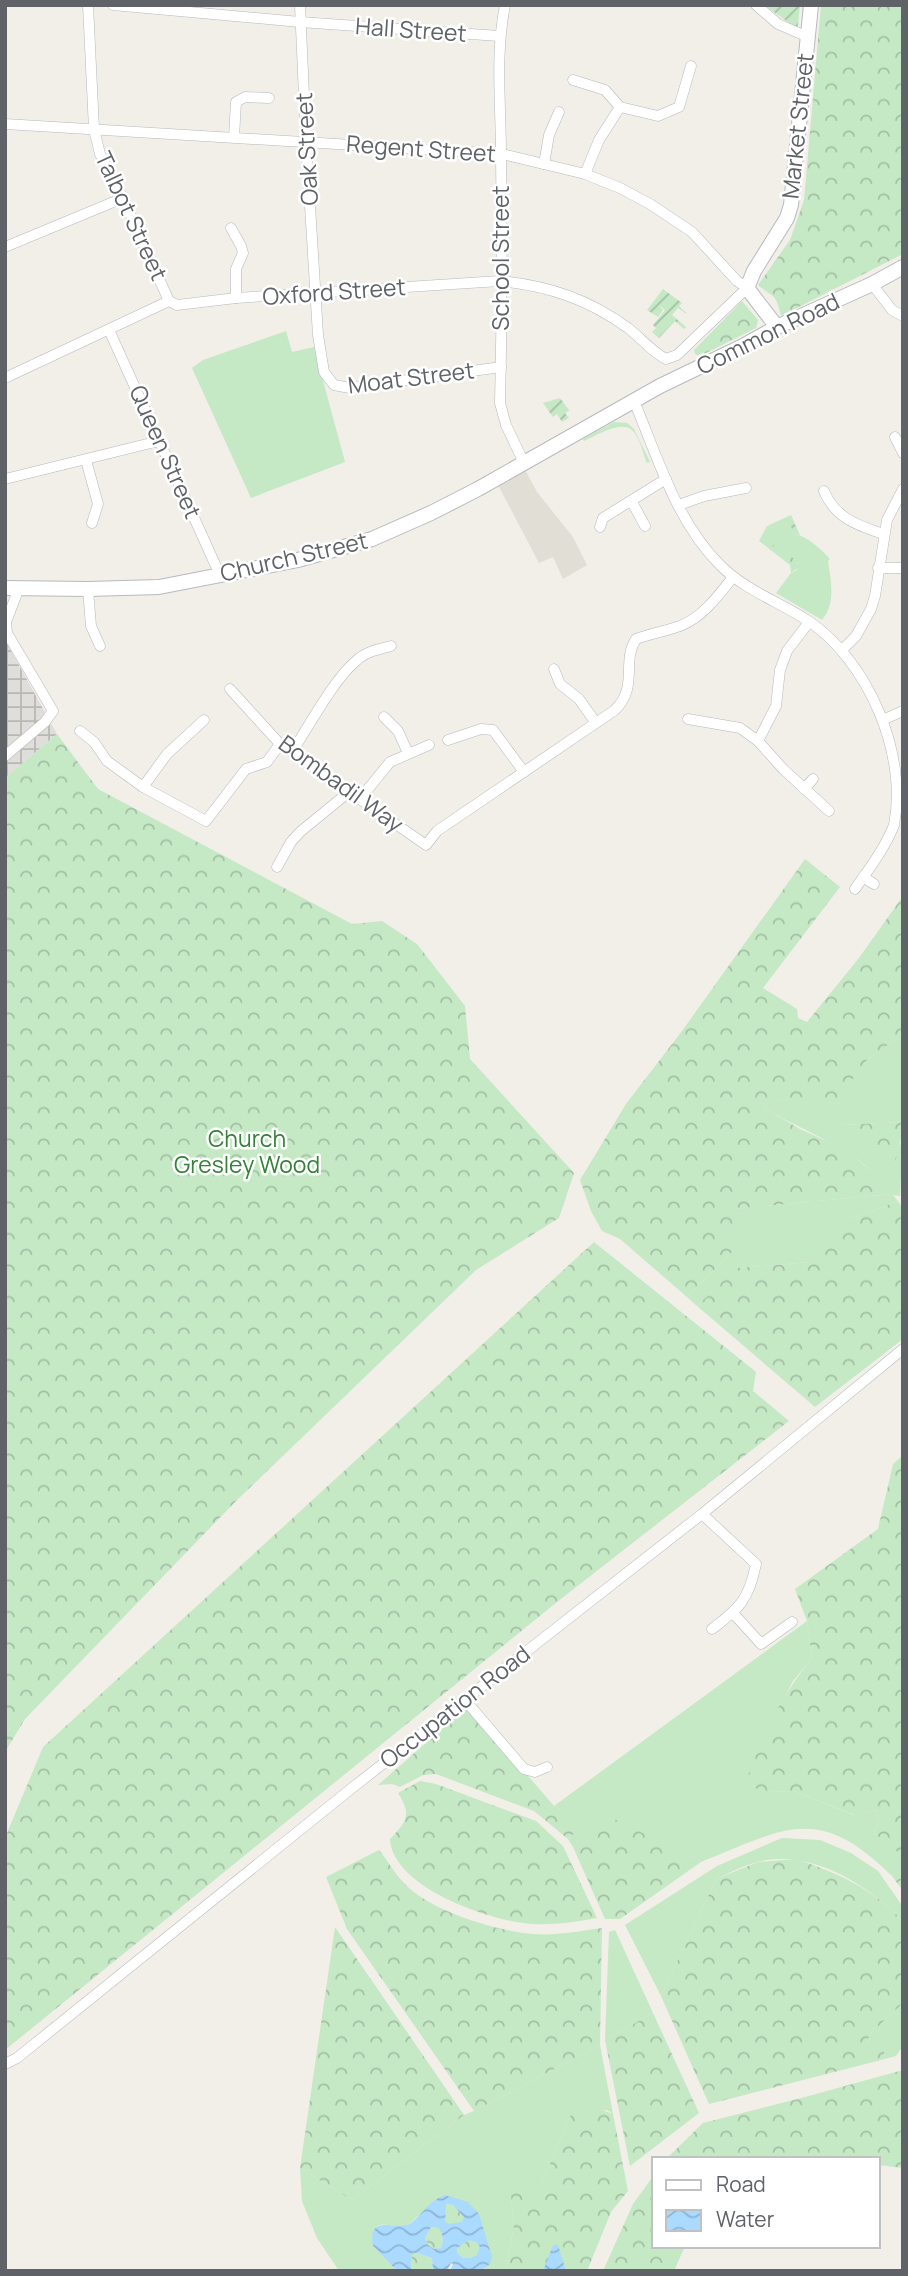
<svg xmlns="http://www.w3.org/2000/svg" width="908" height="2276" viewBox="0 0 908 2276" font-family="Manrope,sans-serif">
<style>
.industrial{fill:url(#industrial-grid)}
.education{fill:#e1ded6}
.grass{fill:#c5e8c5}
.forest{fill:url(#forest-crowns)}
.garden{fill:url(#garden-furrows)}
.water{fill:url(#water-waves);fill-rule:evenodd}
.lines{fill:none;stroke-linecap:round;stroke-linejoin:round}
.street-casing{stroke:#b5b8bc;stroke-width:11}
.secondary-casing{stroke:#b6babf;stroke-width:16}
.street{stroke:#fff;stroke-width:10}
.secondary{stroke:#fff;stroke-width:14}
.labels{text-anchor:middle;stroke-width:5;stroke-linejoin:round;paint-order:stroke}
.street-label{font-size:23px;fill:#5f6368;stroke:#fff}
.park-label{font-size:23px;fill:#348238;stroke:#fff}
</style>
<defs>
<pattern id="industrial-grid" width="8" height="8" patternUnits="userSpaceOnUse" patternTransform="scale(1.75)"><rect width="8" height="8" fill="#e0deda"/><path d="M0 4h8M4 0v8" fill="none" stroke="#b9b8b5"/></pattern>
<pattern id="forest-crowns" width="20" height="18" patternUnits="userSpaceOnUse" patternTransform="scale(1.75)"><rect width="20" height="18" fill="#c5e8c5"/><path d="M2 6a3 3 0 1 1 6 0M12 15a3 3 0 1 1 6 0" fill="none" stroke="#a3c0a4"/></pattern>
<pattern id="garden-furrows" width="10" height="10" patternUnits="userSpaceOnUse" patternTransform="scale(1.75)"><rect width="10" height="10" fill="#c5e8c5"/><path d="M-1 1l2-2M0 10L10 0M9 11l2-2" fill="none" stroke="#a3c0a4"/></pattern>
<pattern id="water-waves" width="16" height="10" patternUnits="userSpaceOnUse" patternTransform="scale(1.75)"><rect width="16" height="10" fill="#aadaff"/><path d="M0 5q4-4 8 0t8 0" fill="none" stroke="#8eb4d2"/></pattern>
</defs>
<rect width="100%" height="100%" fill="#f1efe8"/>
<polygon class="industrial" points="5,640 57,734 5,778"/>
<polygon class="education" points="524,468 537,492 573,537 587,565 563,579 553,557 539,563 497,483"/>
<g class="grass">
<polygon points="286,331 292,352 314,347 345,462 251,498 192,368 203,360"/>
<path d="M614,422l13,1 7,6 16,33 -3,1c-4,-9 -7,-25 -14,-32 -11,-12 -37,5 -49,10l-1,-2z"/>
<path d="M789,522l6,12c13,3 26,15 35,25l-2,2c3,21 8,42 -6,59l-46,-27 15,-20 6,-3 1,-7 -37,-26 6,-11 6,2z"/>
<path d="M903,1034v88l-64,3 56,40 2,-14 6,-12 -3,57 -7,-1 5,6 -47,18 -40,43 -73,6 -41,38 -10,-9 46,-46v-42l159,-15c-29,-43 -84,-60 -128,-86l3,-9 69,1 31,-40z"/>
<path d="M807,1621l5,37 -19,23 -29,55 4,56 26,-1 60,24 22,-5 3,11 -5,12 26,20 -8,23c-74,-73 -106,-48 -191,-14l-99,-48 -29,33 -5,-8 15,-15 -29,-18z"/>
<path d="M782,1838l38,2 31,13 27,18 25,36v14c-35,-37 -94,-73 -146,-59 -14,4 -28,11 -41,17l-55,117 -36,-71 92,-59z"/>
<polygon points="615,1930 653,2013 605,2040 609,1932"/>
<polygon points="903,2003 903,2046 896,2056 885,2059 884,2048 867,2044 870,2034"/>
<path d="M600,2045l13,69 -6,-4 -37,6 -29,69 -30,11 3,29 -8,46h-25l5,-2 -66,-55c-4,3 -8,9 -13,11 -16,7 -36,-15 -34,21l24,25h-58l-22,-33 -15,-37 -2,-33 52,32 112,-85 10,-4z"/>
</g>
<g class="forest">
<path d="M821,5h82v249l-122,62c-6,-25 -7,-17 -23,-31l32,-45 14,-40z"/>
<polygon points="742,301 758,320 756,328 700,356 695,354 694,350"/>
<polygon points="791,515 800,535 795,534 789,523 773,528 767,526"/>
<polygon points="761,537 796,560 799,567 791,573 790,565 759,541"/>
<polygon points="57,734 98,789 352,924 382,921 417,944 465,1006 470,1059 574,1173 559,1218 476,1270 236,1501 25,1719 5,1752 5,778"/>
<polygon points="805,859 840,887 763,988 797,1009 798,1018 807,1022 859,958 903,896 903,1034 867,1060 836,1101 767,1099 764,1108 800,1129 842,1148 882,1179 891,1180 892,1194 734,1209 733,1251 687,1297 620,1239 602,1231 591,1211 580,1180 626,1104 682,1031"/>
<path d="M903,1122c0,16 -6,28 -8,43h-9l-49,-40z"/>
<polygon points="898,1201 903,1209 903,1339 815,1407 697,1306 737,1268 811,1262 825,1236 851,1219"/>
<polygon points="594,1242 756,1372 753,1391 789,1421 557,1602 5,2050 5,1838 43,1747"/>
<path d="M903,1455v436l-11,-15 7,-23 -25,-20 5,-12 -3,-11 -21,5 -61,-24 -26,1 -23,-7c14,-46 37,-90 67,-127l-5,-37 -12,-32 83,-60 15,-65z"/>
<polygon points="468,1706 554,1806 584,1824 568,1839 534,1811 436,1774 423,1775 400,1787 392,1784 378,1785"/>
<path d="M420,1781l16,3 100,37 27,25 34,72c-22,4 -42,7 -64,6 -42,-2 -141,-37 -143,-85 17,-18 22,-24 8,-46z"/>
<polygon points="602,1813 701,1862 620,1919 605,1919 573,1847"/>
<path d="M379,1850c9,11 16,24 26,34 25,27 92,47 128,50 23,2 46,-3 69,-6l-2,117 -126,66 -127,-182 -21,-52z"/>
<path d="M796,1859c44,15 74,28 107,62v82l-33,31 -3,9 17,5 1,11 -176,45 -48,-108 55,-117 42,-17z"/>
<polygon points="335,1927 464,2115 352,2200 300,2168"/>
<polygon points="653,2013 699,2113 630,2166 605,2040"/>
<polygon points="903,2070 903,2168 878,2165 878,2159 666,2159 703,2123 805,2097"/>
<polygon points="588,2105 613,2114 628,2191 611,2212 587,2271 506,2271 514,2225 511,2196 515,2187 541,2185 570,2116"/>
<polygon points="654,2175 654,2246 685,2246 674,2271 603,2271 633,2204"/>
<polygon points="446,2203 453,2205 464,2217 462,2222 450,2224 445,2222"/>
<path d="M431,2227l8,1c4,7 5,13 2,21h-7l-6,-4 -3,-7z"/>
<polygon points="469,2240 476,2242 480,2247 477,2255 471,2258 463,2258 457,2252 457,2248"/>
<polygon points="418,2253 432,2258 433,2271 411,2271 412,2254"/>
</g>
<g class="garden">
<polygon points="764,5 800,5 798,26 795,27"/>
<polygon points="663,289 682,303 679,306 687,314 678,308 672,315 686,327 684,329 675,321 659,338 652,332 656,328 653,325 665,310 659,305 663,310 658,317 647,310"/>
<polygon points="560,398 569,410 565,413 569,418 562,422 557,414 553,417 543,403"/>
</g>
<g class="water">
<path d="M445,2195l23,7 11,12 13,43 -2,7 -9,7h-31l3,-7 -2,-1 -4,8h-14l-1,-13 -14,-5 -6,1 -1,17h-14l-24,-25c-5,-35 23,-13 38,-23 14,-11 15,-20 34,-28zM446,2203l7,2 11,12 -2,5 -12,2 -5,-2zM431,2227l8,1c4,6 5,14 2,20l-7,1 -6,-4 -3,-7zM469,2240l7,2 4,5 -3,8 -6,3h-8l-6,-6v-4z"/>
<polygon points="553,2245 558,2245 566,2271 543,2271"/>
</g>
<g class="lines">
<defs>
<g id="street">
<polyline points="88,5 94,129 100,154 123,198 169,301"/>
<polyline points="113,5 300,22 499,36"/>
<polyline points="300,5 306,141 318,335 324,372 334,385 350,388 501,367"/>
<path d="M505,5c-10,51 -4,99 -4,151 1,82 1,165 -1,247l6,22 18,38"/>
<polyline points="756,5 778,24 808,37"/>
<polyline points="573,80 605,90 620,107 658,116 679,107 691,66"/>
<path d="M5,124l497,30 83,20 35,14 30,16 42,28 45,49 10,7 -70,67 -11,4c-14,-7 -25,-21 -38,-31 -40,-29 -79,-42 -128,-47l-264,17 -59,7 -8,-4 -164,77"/>
<polyline points="234,137 236,102 245,97 269,98"/>
<polyline points="544,164 549,135 559,112"/>
<polyline points="585,174 599,140 620,107"/>
<polyline points="231,228 241,246 243,253 236,269 236,298"/>
<polyline points="5,247 123,198"/>
<polyline points="872,284 892,310 903,316"/>
<polyline points="109,330 220,575"/>
<path d="M634,401c24,57 42,120 86,164 26,26 60,37 90,57 58,40 98,132 84,203 -9,23 -25,44 -39,64"/>
<polyline points="895,437 903,453"/>
<polyline points="86,460 98,504 92,523"/>
<polyline points="5,479 159,441"/>
<path d="M824,491c11,27 33,34 59,43"/>
<polyline points="632,502 645,526"/>
<polyline points="679,505 704,496 746,488"/>
<polyline points="600,527 603,518 666,479"/>
<polyline points="878,568 903,568"/>
<polyline points="88,589 91,626 100,646"/>
<polyline points="842,650 856,636 871,609 875,596 887,520 903,489"/>
<polyline points="554,669 560,684 579,699 596,723"/>
<path d="M230,689l50,55 146,101 11,-14 178,-121c24,-24 6,-48 21,-71 14,-5 29,-8 44,-13 22,-8 39,-31 53,-49"/>
<polyline points="384,717 398,731 408,753"/>
<polyline points="887,718 903,711"/>
<polyline points="688,719 740,728 758,741 783,769 829,811"/>
<polyline points="80,731 94,742 107,761 143,787 206,821 246,769 267,762 280,744"/>
<polyline points="448,740 481,729 493,730 524,772"/>
<polyline points="758,741 776,706 780,670 787,651 809,622"/>
<path d="M292,752c17,-26 42,-73 64,-91 9,-9 23,-12 35,-15"/>
<polyline points="5,756 45,722 53,711 7,633 6,622 19,588"/>
<polyline points="143,787 167,754 204,720"/>
<polyline points="804,789 813,779"/>
<polyline points="360,799 390,762 429,745"/>
<polyline points="277,867 291,842 300,832 350,791"/>
<polyline points="863,877 874,884"/>
<path d="M702,1514l54,50c-7,35 -16,44 -44,65"/>
<polyline points="733,1613 761,1644 792,1622"/>
<polyline points="465,1700 524,1769 535,1772 547,1767"/>
<polyline points="5,2064 17,2058 352,1788 702,1514 903,1349"/>
</g>
<g id="secondary">
<polyline points="777,327 747,288 754,271 787,218 791,205 811,5"/>
<polyline points="5,588 88,589 159,587 298,560 372,539 431,513 478,489 660,386 741,347 777,327 872,284 903,267"/>
</g>
</defs>
<use href="#street" class="street-casing"/>
<use href="#secondary" class="secondary-casing"/>
<use href="#street" class="street"/>
<use href="#secondary" class="secondary"/>
</g>
<g class="labels">
<g class="street-label">
<text transform="translate(411 30) rotate(4)" y="8">Hall Street</text>
<text transform="translate(798 126) rotate(-84)" y="8">Market Street</text>
<text transform="translate(307 149) rotate(-93)" y="8">Oak Street</text>
<text transform="translate(421 149) rotate(4)" y="8">Regent Street</text>
<text transform="translate(131 216) rotate(65)" y="8">Talbot Street</text>
<text transform="translate(501 258) rotate(-90)" y="8">School Street</text>
<text transform="translate(334 292) rotate(-4)" y="8">Oxford Street</text>
<text transform="translate(768 334) rotate(-26)" y="8">Common Road</text>
<text transform="translate(411 378) rotate(-7)" y="8">Moat Street</text>
<text transform="translate(165 452) rotate(66)" y="8">Queen Street</text>
<text transform="translate(294 557) rotate(-13)" y="8">Church Street</text>
<text transform="translate(341 784) rotate(36)" y="8">Bombadil Way</text>
<text transform="translate(455 1707) rotate(-38)" y="8">Occupation Road</text>
</g>
<g class="park-label">
<text x="247" y="1147">Church<tspan x="247" dy="26">Gresley Wood</tspan></text>
</g>
</g>
<rect width="908" height="2276" fill="none" stroke="#5f6368" stroke-width="14"/>
<rect x="652" y="2157" width="228" height="91" fill="#ffffff" stroke="#bfc1c3" stroke-width="2"/>
<rect x="666" y="2180" width="35" height="10" fill="#ffffff" stroke="#bfc1c3" stroke-width="2"/>
<text x="716" y="2192" font-size="21" fill="#5f6368">Road</text>
<rect x="666" y="2210" width="35" height="21" fill="url(#water-waves)" stroke="#bfc1c3" stroke-width="2"/>
<text x="716" y="2227" font-size="21" fill="#5f6368">Water</text>
</svg>
